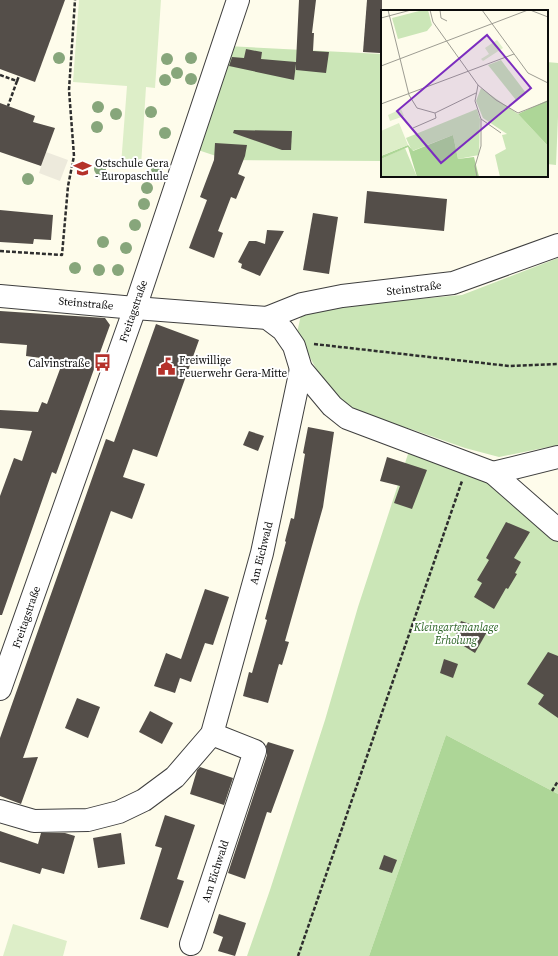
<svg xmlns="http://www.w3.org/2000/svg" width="558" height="956" viewBox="0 0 558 956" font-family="'Source Serif 4',serif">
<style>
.green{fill:#cbe6b7}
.forest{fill:#add697}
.pitch{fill:#ddeec8}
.plaza{fill:#edeadc}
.building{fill:#544e49}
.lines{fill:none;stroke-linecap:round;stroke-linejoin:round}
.street-casing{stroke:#3f3f3f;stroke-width:24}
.path{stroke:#2e2e2e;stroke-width:2.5;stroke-dasharray:4 2;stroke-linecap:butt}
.street{stroke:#fff;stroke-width:22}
.tree{fill:#87a67b}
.labels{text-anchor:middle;stroke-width:4;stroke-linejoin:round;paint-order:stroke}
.poi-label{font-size:11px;fill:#0c0c0c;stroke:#fff;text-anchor:start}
.street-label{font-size:11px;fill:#0c0c0c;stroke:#fff}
.park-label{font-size:11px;font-style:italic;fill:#266020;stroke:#fff}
.inset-road{fill:none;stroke:#9d9c92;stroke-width:1}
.view{fill:#7b2cbf;fill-opacity:0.15;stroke:#7b2cbf;stroke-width:2}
.inset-edge{fill:none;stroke:#0c0c0c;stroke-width:2}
</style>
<rect width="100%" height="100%" fill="#fefceb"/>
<g class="green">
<polygon points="227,46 382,54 382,161 228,160 195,149"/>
<polygon points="547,62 558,63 558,117 556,165 547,164"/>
<polygon points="558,258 558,445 499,457 465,448 414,430 355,413 321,378 297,333 301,315 362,304 462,295"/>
<polygon points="409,451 486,478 558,541 558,794 446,735 369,956 247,956 270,890 325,720 358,607"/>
</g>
<polygon class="forest" points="446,735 558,794 558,956 369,956"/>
<g class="pitch">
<polygon points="79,0 161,0 155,88 146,87 141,166 121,165 127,86 73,82"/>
<polygon points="13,924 67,941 63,956 3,956"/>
</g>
<polygon class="plaza" points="46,152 68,160 60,181 39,173"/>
<g class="building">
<polygon points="0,0 65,0 35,82 0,69"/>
<polygon points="299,0 316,0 312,33 314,33 313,51 329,52 326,73 296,70 296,64 294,80 229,66 232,57 244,58 246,49 262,52 261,59 296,62"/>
<polygon points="367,0 382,0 382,34 380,53 363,52"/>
<polygon points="0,103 35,116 33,122 55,128 41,166 0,152"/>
<polygon points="234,130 292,131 291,150 282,150 233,133"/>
<polygon points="215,143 247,145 245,156 238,174 245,177 236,199 231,197 218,231 223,233 214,258 189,248 207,200 200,197 214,160"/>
<polygon points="367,191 447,199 444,231 364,223"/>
<polygon points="0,210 53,215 51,240 34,239 33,244 0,242"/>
<polygon points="313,213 338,217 329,274 303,270"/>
<polygon points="267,230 284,231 260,276 241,268 242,264 238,262 249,241 256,241 265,244"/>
<polygon points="0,311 105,318 110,325 56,474 52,472 2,615 0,615 0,496 14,458 22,461 32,431 0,428 0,410 38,412 42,402 47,404 63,361 26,356 27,345 0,343"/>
<polygon points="156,324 199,340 157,457 133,449 123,477 145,484 132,519 111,511 23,758 38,757 21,804 0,796 0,738 106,439 114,442"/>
<polygon points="308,427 334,432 323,507 285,641 289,642 282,665 279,664 268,703 243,696 249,672 252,673 267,620 265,619 286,542 285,541 291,518 294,519 305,454 303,453"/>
<polygon points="249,431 264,436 258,451 243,445"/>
<polygon points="387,457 427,470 412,509 394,503 400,486 380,481"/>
<polygon points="506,522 530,532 514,558 521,562 515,573 517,574 508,589 506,588 494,609 474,597 482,583 477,580 489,560 486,558"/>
<polygon points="205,589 229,597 213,645 205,643 191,682 180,678 175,693 154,686 166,653 181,659"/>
<polygon points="461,621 488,630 475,653 454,640"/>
<polygon points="548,652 558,656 558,718 538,704 544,695 527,684"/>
<polygon points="444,659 458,664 453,678 440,673"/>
<polygon points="77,698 100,707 88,738 65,728"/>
<polygon points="150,711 173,723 162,744 139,732"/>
<polygon points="268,742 294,750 271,813 267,812 245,879 228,873 267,755 266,746"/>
<polygon points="200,767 233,778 224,805 190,794 197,770"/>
<polygon points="165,815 195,825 177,879 184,881 168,928 140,919 162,848 155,846"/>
<polygon points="0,831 38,844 41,833 65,833 75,836 64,874 42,868 40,874 0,862"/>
<polygon points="121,833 125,864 98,868 93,838"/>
<polygon points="384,855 397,860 392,873 379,869"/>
<polygon points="219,914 246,923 235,956 218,951 223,937 213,933"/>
</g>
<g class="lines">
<defs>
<g id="street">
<polyline points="0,296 135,308 267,318 283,330 294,346 301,369 332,406 347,418 493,473 558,530"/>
<polyline points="267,318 302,304 342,296 453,283 558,245"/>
<polyline points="493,473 558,457"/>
<polyline points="0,689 135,308 238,0"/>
<polyline points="0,811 34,821 88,820 119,812 144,800 175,777 212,734 262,553 301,369"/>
<polyline points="191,944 255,751 212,734"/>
</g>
</defs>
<use href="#street" class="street-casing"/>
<g class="path">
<polyline points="0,75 17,81 8,106"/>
<polyline points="17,81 19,76"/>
<polyline points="0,251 62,255 68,186 74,156 69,90 75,0"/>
<polyline points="314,344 509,366 558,364"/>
<polyline points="552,791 558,781"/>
<polyline points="298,956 462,481"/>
</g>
<use href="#street" class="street"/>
</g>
<g class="tree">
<circle cx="59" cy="58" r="6"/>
<circle cx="191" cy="58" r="6"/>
<circle cx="167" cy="59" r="6"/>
<circle cx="177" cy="73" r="6"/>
<circle cx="191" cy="79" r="6"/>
<circle cx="165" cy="80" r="6"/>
<circle cx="98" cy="107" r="6"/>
<circle cx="151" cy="112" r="6"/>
<circle cx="116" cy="114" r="6"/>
<circle cx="97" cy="127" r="6"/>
<circle cx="165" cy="133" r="6"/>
<circle cx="100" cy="169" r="6"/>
<circle cx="157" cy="169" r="6"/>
<circle cx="28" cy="179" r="6"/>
<circle cx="147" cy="188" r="6"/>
<circle cx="144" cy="204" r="6"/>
<circle cx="135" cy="225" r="6"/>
<circle cx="103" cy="242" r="6"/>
<circle cx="126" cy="248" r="6"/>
<circle cx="75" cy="268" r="6"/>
<circle cx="99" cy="270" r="6"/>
<circle cx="118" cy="270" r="6"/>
</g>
<defs>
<symbol id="school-bare" viewBox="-9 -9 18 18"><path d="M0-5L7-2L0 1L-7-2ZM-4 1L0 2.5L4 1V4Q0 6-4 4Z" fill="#b5322b" stroke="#fff" stroke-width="2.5" paint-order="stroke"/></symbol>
<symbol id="bus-bare" viewBox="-9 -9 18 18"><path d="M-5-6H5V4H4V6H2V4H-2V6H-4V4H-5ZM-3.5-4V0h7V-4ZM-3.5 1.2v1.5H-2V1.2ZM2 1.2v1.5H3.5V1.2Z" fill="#b5322b" stroke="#fff" stroke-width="2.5" paint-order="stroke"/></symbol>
<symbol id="civic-bare" viewBox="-9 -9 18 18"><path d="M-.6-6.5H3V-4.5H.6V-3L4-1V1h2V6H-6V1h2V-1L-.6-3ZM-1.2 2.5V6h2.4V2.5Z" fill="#b5322b" stroke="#fff" stroke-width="2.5" paint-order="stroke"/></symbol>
</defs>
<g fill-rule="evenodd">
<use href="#school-bare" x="70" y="156" width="25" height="25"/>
<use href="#bus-bare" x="90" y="350" width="25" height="25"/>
<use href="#civic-bare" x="154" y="354" width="25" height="25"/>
</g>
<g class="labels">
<g class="poi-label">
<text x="95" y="167">Ostschule Gera<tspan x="95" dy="13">- Europaschule</tspan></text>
<text x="179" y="364">Freiwillige<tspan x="179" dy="13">Feuerwehr Gera-Mitte</tspan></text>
<text x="90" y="367" text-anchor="end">Calvinstraße</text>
</g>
<g class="street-label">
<text transform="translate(414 288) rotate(-7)" y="4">Steinstraße</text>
<text transform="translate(86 303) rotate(5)" y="4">Steinstraße</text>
<text transform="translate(133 311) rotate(-71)" y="4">Freitagstraße</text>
<text transform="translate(261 553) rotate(-76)" y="4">Am Eichwald</text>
<text transform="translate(26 617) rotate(-71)" y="4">Freitagstraße</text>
<text transform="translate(215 871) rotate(-72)" y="4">Am Eichwald</text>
</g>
<g class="park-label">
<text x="456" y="631">Kleingartenanlage<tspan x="456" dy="13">Erholung</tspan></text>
</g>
</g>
<g transform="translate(381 10)">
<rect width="167" height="167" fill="#fefceb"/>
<path d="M42,0h5l4,15 -5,6 -29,8 -6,-21zM120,50l25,33 -10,7 -28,-35zM100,78l37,26 30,32v31h-48l-5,-22 11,-6 -4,-14 5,-1 -24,-16 -7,-17zM96,99l3,10 -1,36 -21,4 -5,-24 -41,16 -6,-13zM24,138l12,29h-36v-18z" fill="#cbe6b7"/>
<path d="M167,90v46l-30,-32zM72,125l5,24 16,-2 5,20h-62l-9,-30 -27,12v-3l27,-11 5,6z" fill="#add697"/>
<path d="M116,30l6,8 -20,13 -2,-2 8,-5 -4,-6zM20,99l3,7 -14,5 -2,-6zM18,113l9,22 -27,11v-25z" fill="#ddeec8"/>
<path class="inset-road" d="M7,0l21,85 8,13 18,5 41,-20M49,0l3,12 45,63 -3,16 6,18v27l-6,20 2,11M59,0l1,8 6,3M101,0l46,63 20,10M149,0l18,7M0,8l30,-8M0,56l147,-56M97,75l18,15 22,13 30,-12M0,94l133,-50M100,109l20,14M32,118l23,-10 -1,-5"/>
<path class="view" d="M106,25l44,53 -90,75 -44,-52z"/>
<rect width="167" height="167" class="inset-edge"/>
</g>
</svg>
